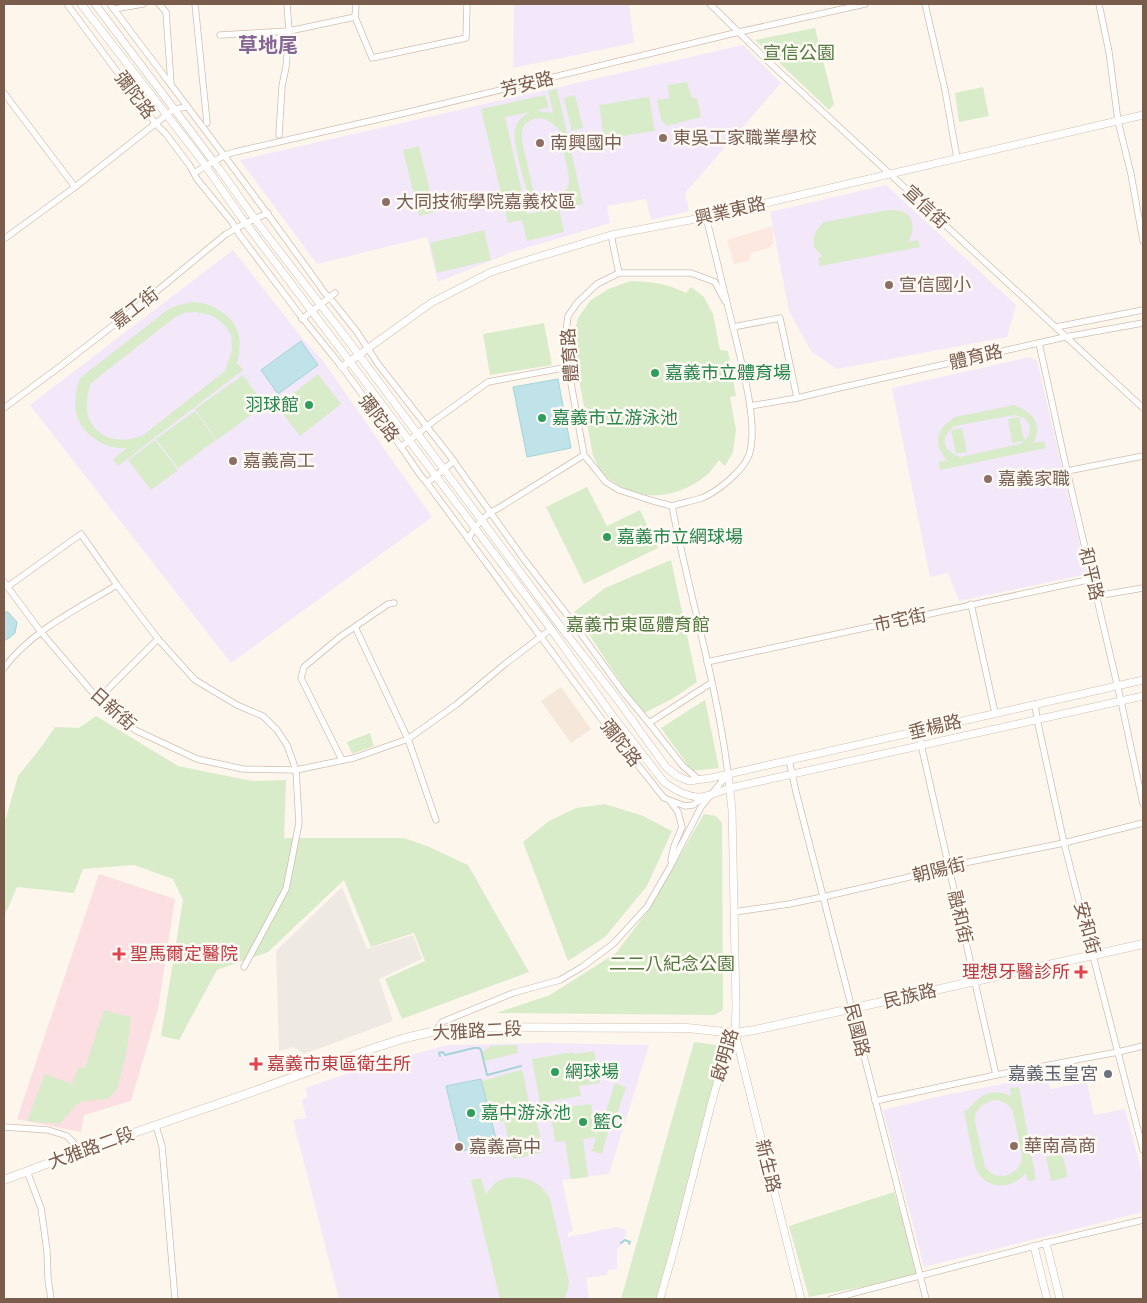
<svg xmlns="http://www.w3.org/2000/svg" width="1147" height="1303" viewBox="0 0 1147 1303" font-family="Roboto,'Noto Sans TC',sans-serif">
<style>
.residential{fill:#f5e8da}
.commercial{fill:#fde8e0}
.industrial{fill:#efe9e4}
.education{fill:#f3e8fa}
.medical{fill:#fbdfe3}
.green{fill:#d8ecc9;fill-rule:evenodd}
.water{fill:#bfe3e8;stroke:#a5d3da}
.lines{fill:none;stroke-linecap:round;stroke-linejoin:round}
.stream{stroke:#a5d3da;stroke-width:2}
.minor-casing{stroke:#d1beb0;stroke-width:7}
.tertiary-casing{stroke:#d1beb0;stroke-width:8}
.secondary-casing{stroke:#d6c0b0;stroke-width:9}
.minor{stroke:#fff;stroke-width:5.5}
.tertiary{stroke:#fff;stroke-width:7}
.secondary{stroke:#fff;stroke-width:8}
.education-dot{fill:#8d6e63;stroke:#fffaf3;stroke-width:2}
.leisure-dot{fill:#2e9e5b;stroke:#fffaf3;stroke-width:2}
.health-dot{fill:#e0444e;stroke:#fffaf3;stroke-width:2}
.worship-dot{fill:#6b7280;stroke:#fffaf3;stroke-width:2}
.labels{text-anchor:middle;stroke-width:5;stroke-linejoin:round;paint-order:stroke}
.park-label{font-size:18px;fill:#537a41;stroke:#fffaf3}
.street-label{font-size:18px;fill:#7a5c4d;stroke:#fffaf3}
.education-label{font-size:18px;fill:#785e54;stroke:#fffaf3;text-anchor:start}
.leisure-label{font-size:18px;fill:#27864d;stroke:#fffaf3;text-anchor:start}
.health-label{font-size:18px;fill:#be3a42;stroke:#fffaf3;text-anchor:start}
.worship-label{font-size:18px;fill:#5b616d;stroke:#fffaf3;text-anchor:end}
.quarter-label{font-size:20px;font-weight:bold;fill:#846695;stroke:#fffaf3}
</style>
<rect width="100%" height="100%" fill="#fdf6ec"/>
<polygon class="residential" points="561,687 591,729 571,743 541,701"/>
<polygon class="commercial" points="773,226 773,244 768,248 751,253 749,261 734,264 727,240"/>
<polygon class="industrial" points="342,887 367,949 413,935 422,959 379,979 393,1021 304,1054 294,1047 279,1051 276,951"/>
<g class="education">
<polygon points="514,4 629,4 634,43 513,68"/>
<polygon points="743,45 781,83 685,193 689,211 651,220 646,199 607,206 610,223 512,252 438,282 427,237 317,264 240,160"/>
<polygon points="886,185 1016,305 1007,337 837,369 811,351 789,311 770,212"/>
<polygon points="233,250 302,338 323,361 432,517 231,663 30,405"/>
<polygon points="1030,357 1037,361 1086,571 1083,575 959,601 948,573 930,577 892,388"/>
<polygon points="543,1043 649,1045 609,1174 562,1180 573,1231 568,1233 568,1237 617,1227 626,1230 623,1244 617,1249 617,1269 608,1270 607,1275 586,1278 589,1299 339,1299 293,1120 306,1118 302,1100 308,1097 305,1088 380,1063 448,1045"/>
<polygon points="1048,1075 1050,1089 1087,1082 1094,1115 1125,1109 1143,1177 1143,1212 924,1267 883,1110 941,1096"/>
</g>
<polygon class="medical" points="99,874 175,899 158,1009 131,1101 84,1115 81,1132 17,1119"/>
<g class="green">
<polygon points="815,28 834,104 829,110 755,40"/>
<polygon points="687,82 692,98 697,98 701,117 666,126 661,119 657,100 669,98 668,85"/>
<polygon points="983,87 989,116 959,122 955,93"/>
<path d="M557,89l26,115 -8,1 -3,-11c-15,18 -31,16 -45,-2 -3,-15 -17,-53 -11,-66 2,-6 8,-11 13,-14l-24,5 22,97 32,-6 5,24 -37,9 -5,-21 -14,3 -27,-114 64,-14 4,12 -12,4 16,2 -5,-22zM539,118l8,2 11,8c2,11 12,46 11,55 -2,7 -8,15 -15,16 -9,1 -16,-3 -21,-10 -2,-10 -5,-20 -7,-31 -4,-17 -11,-37 13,-40z"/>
<polygon points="575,95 583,128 572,131 564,98"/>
<polygon points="649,97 655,131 604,139 599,105"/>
<polygon points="419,146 435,212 419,216 403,150"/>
<path d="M888,210c4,0 9,0 13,1 14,4 14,21 7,31l10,-2 2,7 -100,19 -2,-8 5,-2c-2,-2 -4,-3 -6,-5 -8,-10 -1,-22 7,-29z"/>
<polygon points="484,230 491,260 437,273 430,243"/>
<path d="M631,281c23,1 34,2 55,12l5,-6 13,10 9,17 7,36 8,1 8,45 -6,1 6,33 -3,22 -8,14 -6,-6c-4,5 -9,13 -15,17 -25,20 -59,25 -86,8 -6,-4 -14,-9 -18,-15 -2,-4 -4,-9 -7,-14l-21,-115 6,-23 12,-17 18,-12z"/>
<path d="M194,302c11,1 17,3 26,9 20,12 23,30 17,52l6,7 -125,96 -5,-7 14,-11c-25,2 -51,-17 -52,-43 0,-9 2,-19 5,-27l90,-70 12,-4zM195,312l15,3 9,5 7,7 5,8 1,15 -7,21 -83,65c-40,14 -66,-14 -51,-53l83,-65 10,-5z"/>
<polygon points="544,323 552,365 490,375 483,334"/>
<polygon points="318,374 341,404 300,436 277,406"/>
<polygon points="243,375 265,405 217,440 195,409"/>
<path d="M1014,405c18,6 30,20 19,38l11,-2 2,7 -106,22 -1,-8 8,-2c-15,-17 -11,-31 8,-43zM1014,415c4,1 9,2 12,5 8,8 3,19 -6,24l-60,13c-18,-7 -21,-20 -5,-31z"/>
<polygon points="195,411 216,440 178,468 156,439"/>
<polygon points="1019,417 1024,441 1012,443 1008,419"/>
<polygon points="962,428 967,452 956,454 951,430"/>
<polygon points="155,440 178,470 151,490 128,460"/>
<polygon points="587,487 607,526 640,510 658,548 584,584 546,507"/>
<polygon points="671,560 697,682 672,699 642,714 574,612 605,588"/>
<polygon points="705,700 719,768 692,771 661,728"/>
<polygon points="96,716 178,766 252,781 286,780 284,838 404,838 427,846 468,865 529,972 402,1019 385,979 425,961 414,933 371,947 344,880 268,952 217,970 179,1040 161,1036 183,900 173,879 134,865 83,869 74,893 17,887 4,917 4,819 6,818 18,776 42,746 55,727 79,728"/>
<polygon points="370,733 374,746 352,754 347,742"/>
<polygon points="605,804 643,816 672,831 647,886 605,937 568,961 523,842 549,821 576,808"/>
<polygon points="704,814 716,816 722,823 723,1010 715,1015 496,1013 550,995 616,953 647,912"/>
<polygon points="104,1010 131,1017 126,1055 117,1090 107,1099 84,1101 76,1105 60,1124 27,1121 45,1074 72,1084 79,1067 85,1068"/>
<polygon points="694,1042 725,1046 657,1299 621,1299"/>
<polygon points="517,1045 518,1053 484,1061 481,1052 486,1050 491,1046"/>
<polygon points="594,1051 600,1083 579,1086 581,1096 540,1103 532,1059 573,1052 574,1054"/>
<polygon points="521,1070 523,1072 531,1114 535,1114 543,1149 540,1153 513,1159 504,1121 492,1123 482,1081"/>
<polygon points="615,1083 626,1087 616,1117 605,1114"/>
<path d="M1019,1087l17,93 -8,1 -2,-8c-15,18 -41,17 -51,-6l-11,-56 4,-1c10,-15 26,-23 43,-14l-1,-8zM994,1100c9,0 15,4 19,12l9,44c-1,19 -25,28 -37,11l-10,-45c-2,-12 8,-19 19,-22z"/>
<polygon points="591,1104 596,1135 600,1121 610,1124 602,1154 592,1151 596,1137 583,1139 588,1177 571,1179 565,1141 555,1142 550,1109"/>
<polygon points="1062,1154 1068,1177 1051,1181 1046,1157"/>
<path d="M514,1177c17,2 28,6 36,22l19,82 -1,8 -4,10h-64l-29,-119 10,-2 5,17c8,-13 13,-16 28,-18z"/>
<polygon points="894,1192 920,1276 809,1297 789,1226"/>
</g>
<g class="water">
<polygon points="301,341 318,365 278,394 261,370"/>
<polygon points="558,379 571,448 527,457 513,387"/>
<polygon points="4,612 8,612 17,622 15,633 9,638 4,641"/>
<polygon points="481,1079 497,1143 462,1151 446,1086"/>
</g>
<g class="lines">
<g class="stream">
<polyline points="440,1056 439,1053 443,1052 445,1055 474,1048 479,1048 481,1050 487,1075 521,1066"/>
<polyline points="621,1243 625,1240 630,1242 629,1244"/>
</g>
<defs>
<g id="minor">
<polyline points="67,4 155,123 166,134 190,166 197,179 232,222 239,234 300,315 342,367 401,447 421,476 427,483 603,721 664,798 685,806 693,805 704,797"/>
<path d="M110,4c72,96 145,190 214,288l10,11 23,29 21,32 72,92 73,102 45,58 56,77 25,30 33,42 16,14"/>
<polyline points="159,4 166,12 171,84"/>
<polyline points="195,4 207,123"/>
<polyline points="356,4 355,17 372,58 466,38 467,4"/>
<polyline points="710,4 771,64 1143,408"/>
<polyline points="925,4 945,90 957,158"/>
<polyline points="1099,4 1109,52 1118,121 1131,174 1143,241"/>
<polyline points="114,9 143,4"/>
<polyline points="220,35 289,31 355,17"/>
<polyline points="4,93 75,187"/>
<polyline points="279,135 282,86 286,67 289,31 287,4"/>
<polyline points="194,173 225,155 235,152 405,113 739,32 865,4"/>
<polyline points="611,235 619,273"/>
<polyline points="4,239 75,187 174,109 187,107"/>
<polyline points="302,319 335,293"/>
<polyline points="733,327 780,318 797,398"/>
<polyline points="1056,327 1143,310"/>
<polyline points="1039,343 1067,471 1121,701 1143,804"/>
<polyline points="750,406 797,398 839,388 1065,337 1143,323"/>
<polyline points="4,408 62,365 146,300 226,234 246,223 268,213"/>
<polyline points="401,447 431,423 488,382 568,367"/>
<polyline points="1067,471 1143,456"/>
<polyline points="427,483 454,461"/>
<polyline points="672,506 653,501 619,490 606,482 584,455 568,367 565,339 568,316 577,303 597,284 619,273 691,273 715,282 725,301"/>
<path d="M468,539c7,-12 16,-25 29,-30l87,-54"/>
<polyline points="4,582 41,632 98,699 105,706 135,730 197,759 243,769 296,770 354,758 408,739 457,704 505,664 551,629"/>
<polyline points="7,587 81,534 117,585 158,639 195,680 237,705 263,716 277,730 287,745 296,770 299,823 286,889 244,967"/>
<polyline points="1096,596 1143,588"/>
<polyline points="971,604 995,713"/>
<polyline points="355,627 408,739 436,820"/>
<polyline points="707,662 1092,579"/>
<path d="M4,668c27,-37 75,-60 113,-83"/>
<polyline points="98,699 158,639"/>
<polyline points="1035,704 1037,719 1064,843 1143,1150"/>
<polyline points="649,723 711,683"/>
<polyline points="918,731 996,1075"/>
<polyline points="342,760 301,678 304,667 340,637 388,604 394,603"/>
<polyline points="789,760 796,792 849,997 926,1299"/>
<polyline points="670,801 678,812 682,827 674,846 671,860"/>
<polyline points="734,912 789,904 823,897 905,878 949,866 1064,843 1143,823"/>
<path d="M436,1031l6,-9 71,-29 47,-13 22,-13 31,-23 34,-37 23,-40 31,-60 27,-33c-11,-91 -39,-179 -56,-268 10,-3 20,-5 30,-8 15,-6 41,-27 47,-43 10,-29 -7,-89 -14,-120 -10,-39 -19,-79 -29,-118"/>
<polyline points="875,1101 996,1075 1118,1052 1143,1046"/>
<polyline points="156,1126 162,1146 175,1299"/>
<polyline points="4,1127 48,1130 67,1136 81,1151"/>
<polyline points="27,1171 41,1208 47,1251 48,1279 51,1299"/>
<polyline points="831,1299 1046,1243 1143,1220"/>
</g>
<g id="tertiary">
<path d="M81,4l119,154 41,59 310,412 61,86 52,67c11,8 28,18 42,14 8,-2 16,-5 24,-8l413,-92"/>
<polyline points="95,4 220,170 260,226 347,339 558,623 617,699 666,767 677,776 689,781 711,778 1143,680"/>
<polyline points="342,367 431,303 491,272 528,260 611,235 706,217 1143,115"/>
<polyline points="735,1033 801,1299"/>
<polyline points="1046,1243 1060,1299"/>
<polyline points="1034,1246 1047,1299"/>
<polyline points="660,1299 675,1246 711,1105 723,1062 735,1033 736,1007 734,906 732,810 728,774"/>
</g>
<polyline id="secondary" points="4,1180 81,1151 235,1098 371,1049 405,1038 436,1031 472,1027 687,1028 735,1033 755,1030 1143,944"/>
</defs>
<use href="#minor" class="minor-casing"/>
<use href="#tertiary" class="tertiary-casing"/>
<use href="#secondary" class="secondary-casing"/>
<use href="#minor" class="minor"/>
<use href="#tertiary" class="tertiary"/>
<use href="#secondary" class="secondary"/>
</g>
<g class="education-dot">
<circle cx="663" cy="138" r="5"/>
<circle cx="540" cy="143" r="5"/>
<circle cx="386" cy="202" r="5"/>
<circle cx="889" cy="285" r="5"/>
<circle cx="233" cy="461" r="5"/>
<circle cx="988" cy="479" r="5"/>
<circle cx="1014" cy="1146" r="5"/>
<circle cx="459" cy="1147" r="5"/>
</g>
<g class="leisure-dot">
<circle cx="655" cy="373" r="5"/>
<circle cx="309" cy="405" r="5"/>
<circle cx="542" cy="418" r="5"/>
<circle cx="607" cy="537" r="5"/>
<circle cx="555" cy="1072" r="5"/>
<circle cx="471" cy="1113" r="5"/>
<circle cx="583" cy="1122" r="5"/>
</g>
<g class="health-dot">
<path d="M116.5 946.5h5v5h5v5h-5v5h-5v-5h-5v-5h5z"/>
<path d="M1078.5 964.5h5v5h5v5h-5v5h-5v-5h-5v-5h5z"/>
<path d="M253.5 1056.5h5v5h5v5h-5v5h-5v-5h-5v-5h5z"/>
</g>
<circle class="worship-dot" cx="1108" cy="1074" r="5"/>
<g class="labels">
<g class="park-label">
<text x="799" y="59">宣信公園</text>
<text x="638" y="631">嘉義市東區體育館</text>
<text x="672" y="970">二二八紀念公園</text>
</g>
<g class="street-label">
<text transform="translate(527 84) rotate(-14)" y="6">芳安路</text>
<text transform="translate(135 95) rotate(53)" y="6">彌陀路</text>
<text transform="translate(926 207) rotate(43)" y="6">宣信街</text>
<text transform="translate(730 211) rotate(-13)" y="6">興業東路</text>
<text transform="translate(135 308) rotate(-38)" y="6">嘉工街</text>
<text transform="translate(570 355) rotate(-94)" y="6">體育路</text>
<text transform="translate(976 357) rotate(-13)" y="6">體育路</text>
<text transform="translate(379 418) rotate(53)" y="6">彌陀路</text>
<text transform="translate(1091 574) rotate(77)" y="6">和平路</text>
<text transform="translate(900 620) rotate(-12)" y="6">市宅街</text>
<text transform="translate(113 709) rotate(42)" y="6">日新街</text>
<text transform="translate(935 727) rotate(-13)" y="6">垂楊路</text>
<text transform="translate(621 743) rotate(52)" y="6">彌陀路</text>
<text transform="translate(939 870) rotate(-14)" y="6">朝陽街</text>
<text transform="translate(960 917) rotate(77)" y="6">融和街</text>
<text transform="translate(1087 928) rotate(75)" y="6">安和街</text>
<text transform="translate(910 996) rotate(-13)" y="6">民族路</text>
<text transform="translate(857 1030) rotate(76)" y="6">民國路</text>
<text transform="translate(477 1031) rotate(-3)" y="6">大雅路二段</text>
<text transform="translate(725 1055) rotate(-74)" y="6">啟明路</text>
<text transform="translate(91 1148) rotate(-20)" y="6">大雅路二段</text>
<text transform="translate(768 1166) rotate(76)" y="6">新生路</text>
</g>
<g class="education-label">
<text x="673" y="144">東吳工家職業學校</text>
<text x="550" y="149">南興國中</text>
<text x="396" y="208">大同技術學院嘉義校區</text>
<text x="899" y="291">宣信國小</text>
<text x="243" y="467">嘉義高工</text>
<text x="998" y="485">嘉義家職</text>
<text x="1024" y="1152">華南高商</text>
<text x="469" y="1153">嘉義高中</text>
</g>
<g class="leisure-label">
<text x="665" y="379">嘉義市立體育場</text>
<text x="299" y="411" text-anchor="end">羽球館</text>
<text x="552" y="424">嘉義市立游泳池</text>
<text x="617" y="543">嘉義市立網球場</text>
<text x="565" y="1078">網球場</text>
<text x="481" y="1119">嘉中游泳池</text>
<text x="593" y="1128">籃C</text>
</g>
<g class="health-label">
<text x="130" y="960">聖馬爾定醫院</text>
<text x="1070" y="978" text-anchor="end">理想牙醫診所</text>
<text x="267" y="1070">嘉義市東區衛生所</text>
</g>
<g class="worship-label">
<text x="1098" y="1080">嘉義玉皇宮</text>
</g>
<g class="quarter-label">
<text x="268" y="52">草地尾</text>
</g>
</g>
<rect width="1147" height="1303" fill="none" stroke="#7a5c4d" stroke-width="10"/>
</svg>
